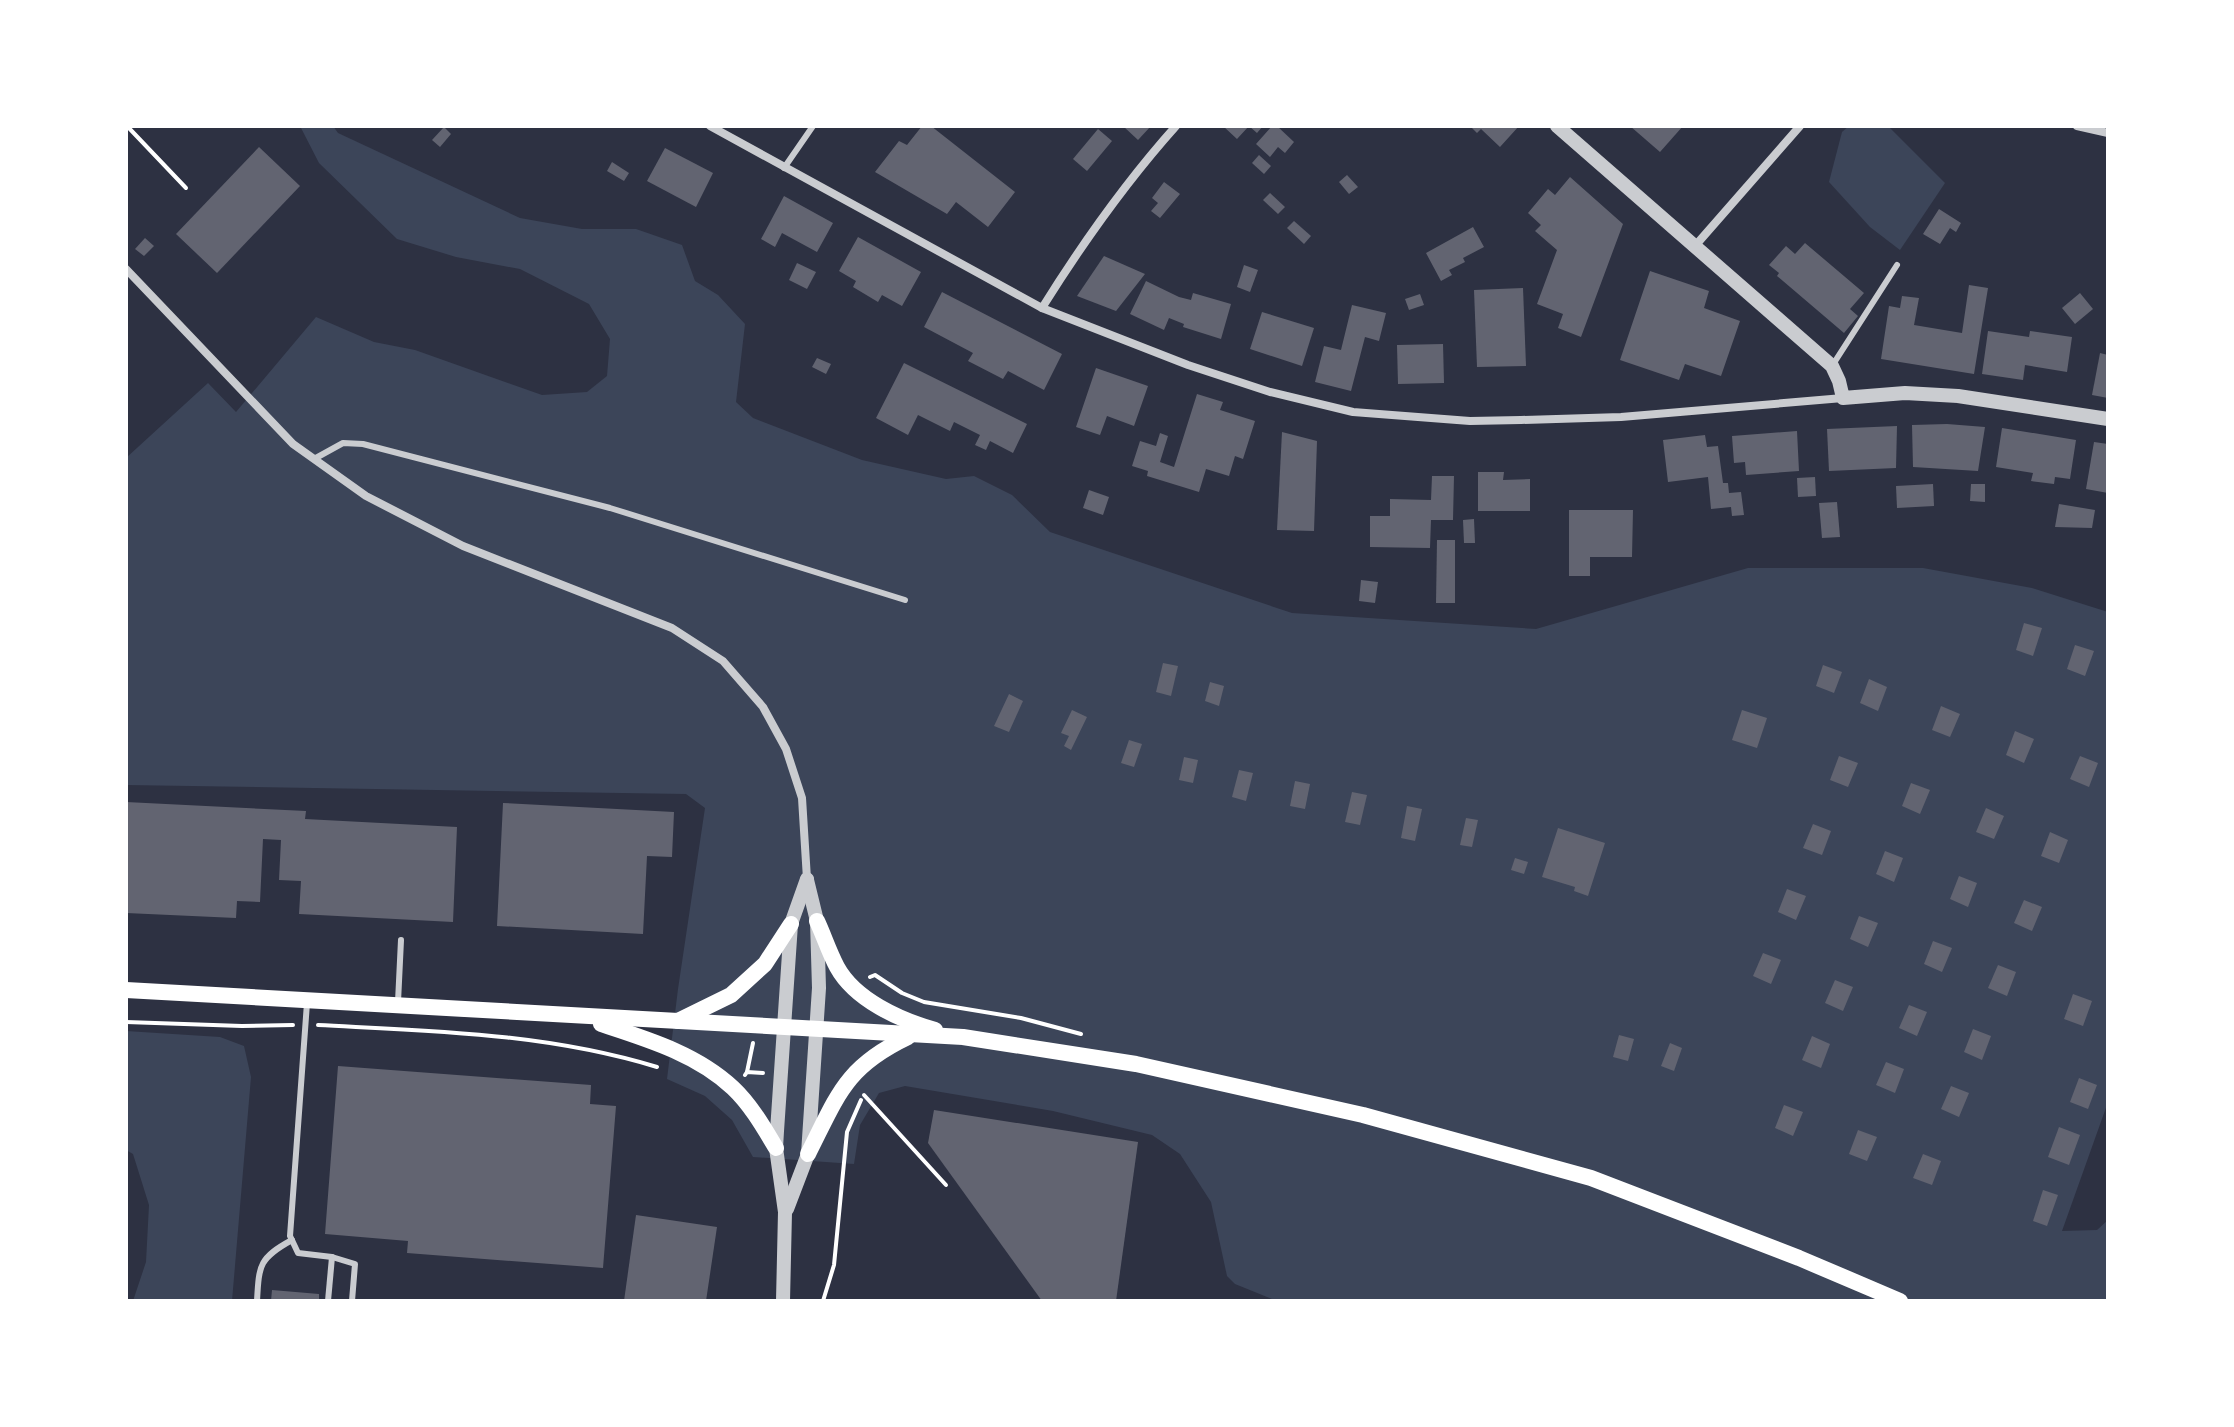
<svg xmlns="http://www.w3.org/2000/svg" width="2234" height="1427" viewBox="0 0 2234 1427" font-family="Jost,sans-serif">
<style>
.green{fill:#3c4559}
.building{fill:#626471}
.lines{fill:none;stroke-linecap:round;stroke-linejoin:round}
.path{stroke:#fff;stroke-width:4}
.service{stroke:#caccd0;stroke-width:6}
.minor{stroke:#caccd0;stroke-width:8}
.tertiary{stroke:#caccd0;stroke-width:14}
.secondary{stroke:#fff;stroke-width:16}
</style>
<rect width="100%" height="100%" fill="#2d3142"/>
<g class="green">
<polygon points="300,126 333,126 338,133 520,218 582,229 636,229 682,245 695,281 718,295 745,324 736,402 753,418 862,460 946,479 974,476 1012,495 1050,532 1292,613 1536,629 1748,568 1923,568 2032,588 2108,612 2108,1102 2062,1231 2097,1230 2108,1220 2108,1301 1277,1301 1235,1284 1227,1276 1211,1202 1180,1154 1152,1135 1053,1111 905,1086 879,1093 860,1125 854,1164 753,1157 732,1120 705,1096 667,1079 678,989 705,808 686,794 126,785 126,458 208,383 236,412 316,317 374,342 415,350 542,395 587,392 607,376 610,339 589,304 520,269 456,257 397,239 319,163"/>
<polygon points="1849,126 1888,126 1945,183 1900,250 1870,227 1829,182 1842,132"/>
<polygon points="126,1031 220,1037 244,1046 251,1077 232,1301 133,1301 146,1262 149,1205 133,1154 126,1150"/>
</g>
<g class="building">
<polygon points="922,126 931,126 1015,192 988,227 956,202 947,214 875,172 899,141 907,145"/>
<polygon points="1123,126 1151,126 1138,140"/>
<polygon points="1223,126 1263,126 1257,133 1249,126 1237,139"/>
<polygon points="1272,126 1277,126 1294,142 1285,153 1278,147 1270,157 1256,144"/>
<polygon points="1474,126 1519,126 1500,147 1481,129 1477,133 1472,128"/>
<polygon points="1630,126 1683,126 1660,152"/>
<polygon points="444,127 451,134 440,147 432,140"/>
<polygon points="1098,129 1112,141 1087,171 1073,159"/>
<polygon points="259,147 300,186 217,273 176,234"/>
<polygon points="665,148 713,173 696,207 647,181"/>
<polygon points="1259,155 1271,166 1264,174 1252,163"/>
<polygon points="612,162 629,173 624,181 607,171"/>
<polygon points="1347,175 1358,187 1349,194 1339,182"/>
<polygon points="1570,177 1623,224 1581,337 1558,328 1563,314 1537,304 1557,250 1535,231 1541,225 1528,213 1548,189 1555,195"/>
<polygon points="1164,182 1180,194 1160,218 1151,211 1158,203 1152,198"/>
<polygon points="1270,193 1285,207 1278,214 1263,200"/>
<polygon points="784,196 833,223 817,252 782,233 775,247 761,239"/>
<polygon points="1939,209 1961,223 1956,232 1950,228 1940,244 1923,234"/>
<polygon points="1294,221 1311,236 1304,244 1287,228"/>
<polygon points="1473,227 1484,247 1463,258 1465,262 1449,270 1452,275 1441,281 1426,253"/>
<polygon points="858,237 921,272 902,306 882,295 878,302 853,287 856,281 839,271"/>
<polygon points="145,238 154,246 144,256 135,249"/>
<polygon points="1805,243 1864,293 1850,309 1858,316 1844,333 1777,276 1779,273 1769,265 1786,246 1795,254"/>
<polygon points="1104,256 1145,274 1116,311 1077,296"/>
<polygon points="797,263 816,272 807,289 789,280"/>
<polygon points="1244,265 1258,270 1250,292 1237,287"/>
<polygon points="1650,271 1709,291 1704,308 1740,321 1721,376 1685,364 1679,380 1620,360"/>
<polygon points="1146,281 1179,297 1191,300 1193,293 1231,304 1221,339 1183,327 1184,324 1169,318 1164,330 1130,314"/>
<polygon points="1969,285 1988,288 1974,374 1881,359 1889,306 1900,308 1902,296 1919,298 1914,325 1962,333"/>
<polygon points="1523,288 1526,366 1477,367 1474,290"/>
<polygon points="942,292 1062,354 1044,390 1008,371 1003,379 968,361 973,353 924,327"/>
<polygon points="2080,293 2093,309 2075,324 2062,308"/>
<polygon points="1420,294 1424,305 1409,310 1405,299"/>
<polygon points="1352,305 1386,313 1379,341 1365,337 1351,391 1315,382 1324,346 1341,350"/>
<polygon points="1262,312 1314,328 1302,366 1250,349"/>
<polygon points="1988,331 2029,337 2030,331 2072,337 2067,372 2025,365 2023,380 1982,374"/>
<polygon points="1443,344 1444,383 1398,384 1397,345"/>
<polygon points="2100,353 2108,355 2108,398 2092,395"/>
<polygon points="817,358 831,364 826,374 812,367"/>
<polygon points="904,363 1027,424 1013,453 990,441 986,450 975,445 980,435 954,422 950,431 918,415 908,435 876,418"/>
<polygon points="1096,368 1148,386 1134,426 1107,416 1100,435 1076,427"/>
<polygon points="1197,394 1223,402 1220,410 1255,421 1243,459 1235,456 1229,476 1206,469 1199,492 1147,476 1148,471 1132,466 1140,441 1156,446 1160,433 1168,436 1160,462 1174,467"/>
<polygon points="1947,424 1985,427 1978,471 1913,467 1912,425"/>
<polygon points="1897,426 1896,468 1829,471 1827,429"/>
<polygon points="2002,428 2076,440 2070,479 2055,477 2054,484 2031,481 2033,473 1996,467"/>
<polygon points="1797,431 1799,471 1746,475 1745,462 1734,463 1732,436"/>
<polygon points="1282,432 1317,441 1314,531 1277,530"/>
<polygon points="1705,435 1707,447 1718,446 1723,483 1728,483 1729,493 1741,492 1744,515 1732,516 1731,507 1711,509 1708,477 1668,482 1663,440"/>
<polygon points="2094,442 2108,444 2108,493 2086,489"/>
<polygon points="1478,472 1504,472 1503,480 1530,479 1530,511 1478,511"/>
<polygon points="1432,476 1454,476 1453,520 1431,520 1430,548 1370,547 1370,516 1390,516 1390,499 1431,500"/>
<polygon points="1815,477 1816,496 1798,497 1797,478"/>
<polygon points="1933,484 1934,506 1897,508 1896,486"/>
<polygon points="1971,484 1985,484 1985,502 1970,501"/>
<polygon points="1089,490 1109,497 1103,515 1083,508"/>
<polygon points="1837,502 1840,537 1822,538 1819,503"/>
<polygon points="2059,504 2095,510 2092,528 2055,527"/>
<polygon points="1569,510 1633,510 1632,557 1590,557 1590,576 1569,576"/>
<polygon points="1474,519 1475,543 1464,543 1463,520"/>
<polygon points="1437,540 1455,540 1455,603 1436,603"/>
<polygon points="1361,580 1378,582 1375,603 1359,601"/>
<polygon points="2024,623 2042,628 2033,656 2016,650"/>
<polygon points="2075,645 2094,651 2085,676 2067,669"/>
<polygon points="1163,663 1178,666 1171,696 1156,692"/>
<polygon points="1823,665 1842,672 1834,693 1816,686"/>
<polygon points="1869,679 1887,687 1878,711 1860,703"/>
<polygon points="1210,682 1224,686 1219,706 1205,701"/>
<polygon points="1009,694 1023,701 1009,732 994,726"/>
<polygon points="1941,706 1960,714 1950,737 1932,730"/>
<polygon points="1072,710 1087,717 1071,750 1064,746 1069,736 1061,733"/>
<polygon points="1742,710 1767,718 1757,748 1732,740"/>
<polygon points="2015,731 2034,739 2024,763 2006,755"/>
<polygon points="1129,740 1142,744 1134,767 1121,763"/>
<polygon points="1839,756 1858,763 1848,787 1830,780"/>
<polygon points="2080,756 2098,763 2089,787 2070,779"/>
<polygon points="1184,757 1198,760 1193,783 1179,780"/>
<polygon points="1239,770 1253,773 1246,801 1232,797"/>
<polygon points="1295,781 1310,784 1305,809 1290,806"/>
<polygon points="1911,783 1930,790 1920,814 1902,806"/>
<polygon points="1352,792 1367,795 1360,825 1345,822"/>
<polygon points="126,802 306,811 305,819 457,827 453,922 299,914 301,881 279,880 281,840 263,839 260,902 237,901 236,918 126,913"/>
<polygon points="503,803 674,812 672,857 647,856 643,934 497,926"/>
<polygon points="1407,806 1422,809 1415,841 1401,838"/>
<polygon points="1986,808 2004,816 1994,839 1976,832"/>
<polygon points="1466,818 1478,820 1472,847 1460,845"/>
<polygon points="1813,824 1831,831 1822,855 1803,848"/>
<polygon points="1558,828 1605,843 1588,896 1574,891 1575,887 1542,877"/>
<polygon points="2050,832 2068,840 2059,863 2041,856"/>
<polygon points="1885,851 1903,858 1894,882 1876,874"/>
<polygon points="1515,858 1528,862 1524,874 1511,870"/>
<polygon points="1959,876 1977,883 1968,907 1950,899"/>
<polygon points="1787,889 1806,896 1796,920 1778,912"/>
<polygon points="2024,900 2042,907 2032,931 2014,923"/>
<polygon points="1859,916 1878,923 1868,947 1850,939"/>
<polygon points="1933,941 1952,948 1942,972 1924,964"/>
<polygon points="1763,953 1781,960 1771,984 1753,976"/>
<polygon points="1998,965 2016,972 2007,996 1988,988"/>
<polygon points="1835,980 1853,987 1843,1011 1825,1003"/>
<polygon points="2073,994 2092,1001 2083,1026 2064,1019"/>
<polygon points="1909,1005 1927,1012 1917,1036 1899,1028"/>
<polygon points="1973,1029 1991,1036 1982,1060 1964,1052"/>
<polygon points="1619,1035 1634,1039 1628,1061 1613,1057"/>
<polygon points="1812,1036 1830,1044 1821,1068 1802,1060"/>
<polygon points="1670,1043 1682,1048 1674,1071 1661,1066"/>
<polygon points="1886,1062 1904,1069 1895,1093 1876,1085"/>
<polygon points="338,1066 591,1085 590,1104 616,1106 603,1268 407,1253 408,1241 325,1234"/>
<polygon points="2079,1078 2097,1085 2088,1109 2070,1102"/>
<polygon points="1951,1086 1969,1093 1959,1117 1941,1109"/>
<polygon points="1784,1105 1803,1112 1793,1136 1775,1128"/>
<polygon points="934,1110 1138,1142 1116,1301 1042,1301 928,1143"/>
<polygon points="2059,1127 2080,1135 2069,1165 2048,1157"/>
<polygon points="1858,1130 1877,1137 1867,1161 1849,1154"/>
<polygon points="1923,1154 1941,1161 1932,1185 1913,1178"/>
<polygon points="2043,1190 2058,1195 2047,1226 2033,1221"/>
<polygon points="636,1215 717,1227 706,1301 624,1301"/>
<polygon points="272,1290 319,1294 319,1301 271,1301"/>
</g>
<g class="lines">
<g class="path">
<polyline points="127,126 186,188"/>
<polyline points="870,977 875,975 902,993 924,1002 1021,1018 1081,1034"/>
<polyline points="126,1022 242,1026 293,1025"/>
<path d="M318,1025c114,6 228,8 339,42"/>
<polyline points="747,1072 753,1043"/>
<polyline points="745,1075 747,1072 763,1073"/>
<polyline points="864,1095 946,1185"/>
<polyline points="823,1301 834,1265 847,1132 861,1100"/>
</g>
<g class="service">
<polyline points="784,168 813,126"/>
<polyline points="1832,366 1897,265"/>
<polyline points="314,459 343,443 363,444 610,508 905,600"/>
<polyline points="398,1002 401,940"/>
<polyline points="307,1003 290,1236 298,1253 332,1257 355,1264 352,1301"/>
<path d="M257,1301c2,-36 2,-43 35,-61"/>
<polyline points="328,1301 332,1257"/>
</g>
<g class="minor">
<polyline points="710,126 1042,308 1188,365 1270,392 1353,412 1470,421 1521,420 1621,417 1843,398"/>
<polyline points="2077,126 2108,133"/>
<polyline points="1695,246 1800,126"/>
<polyline points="126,269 293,444 366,496 463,546 672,628 723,661 763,707 786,749 802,798 807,879"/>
<path d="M1042,308c40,-64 83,-125 134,-182"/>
</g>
<g class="tertiary">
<polyline points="1557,126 1832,366 1839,381 1843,398 1905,393 1958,396 2108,419"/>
<polyline points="787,1209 808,1154 819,988 817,921 807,880"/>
<polyline points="783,1301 785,1212 776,1148 777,1131 791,924 807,879"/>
</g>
<g class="secondary">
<path d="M817,921c7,15 12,31 20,46 18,33 63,53 98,63"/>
<polyline points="126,990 963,1037 1136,1064 1363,1115 1591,1178 1799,1258 1900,1301"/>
<polyline points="678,1021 731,995 765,964 791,924"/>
<path d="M601,1024c46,15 96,30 132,64 18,17 31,40 43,60"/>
<path d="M808,1154c30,-59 37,-87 100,-117"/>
</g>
</g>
<rect width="2234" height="1427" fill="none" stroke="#ffffff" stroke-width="256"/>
</svg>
